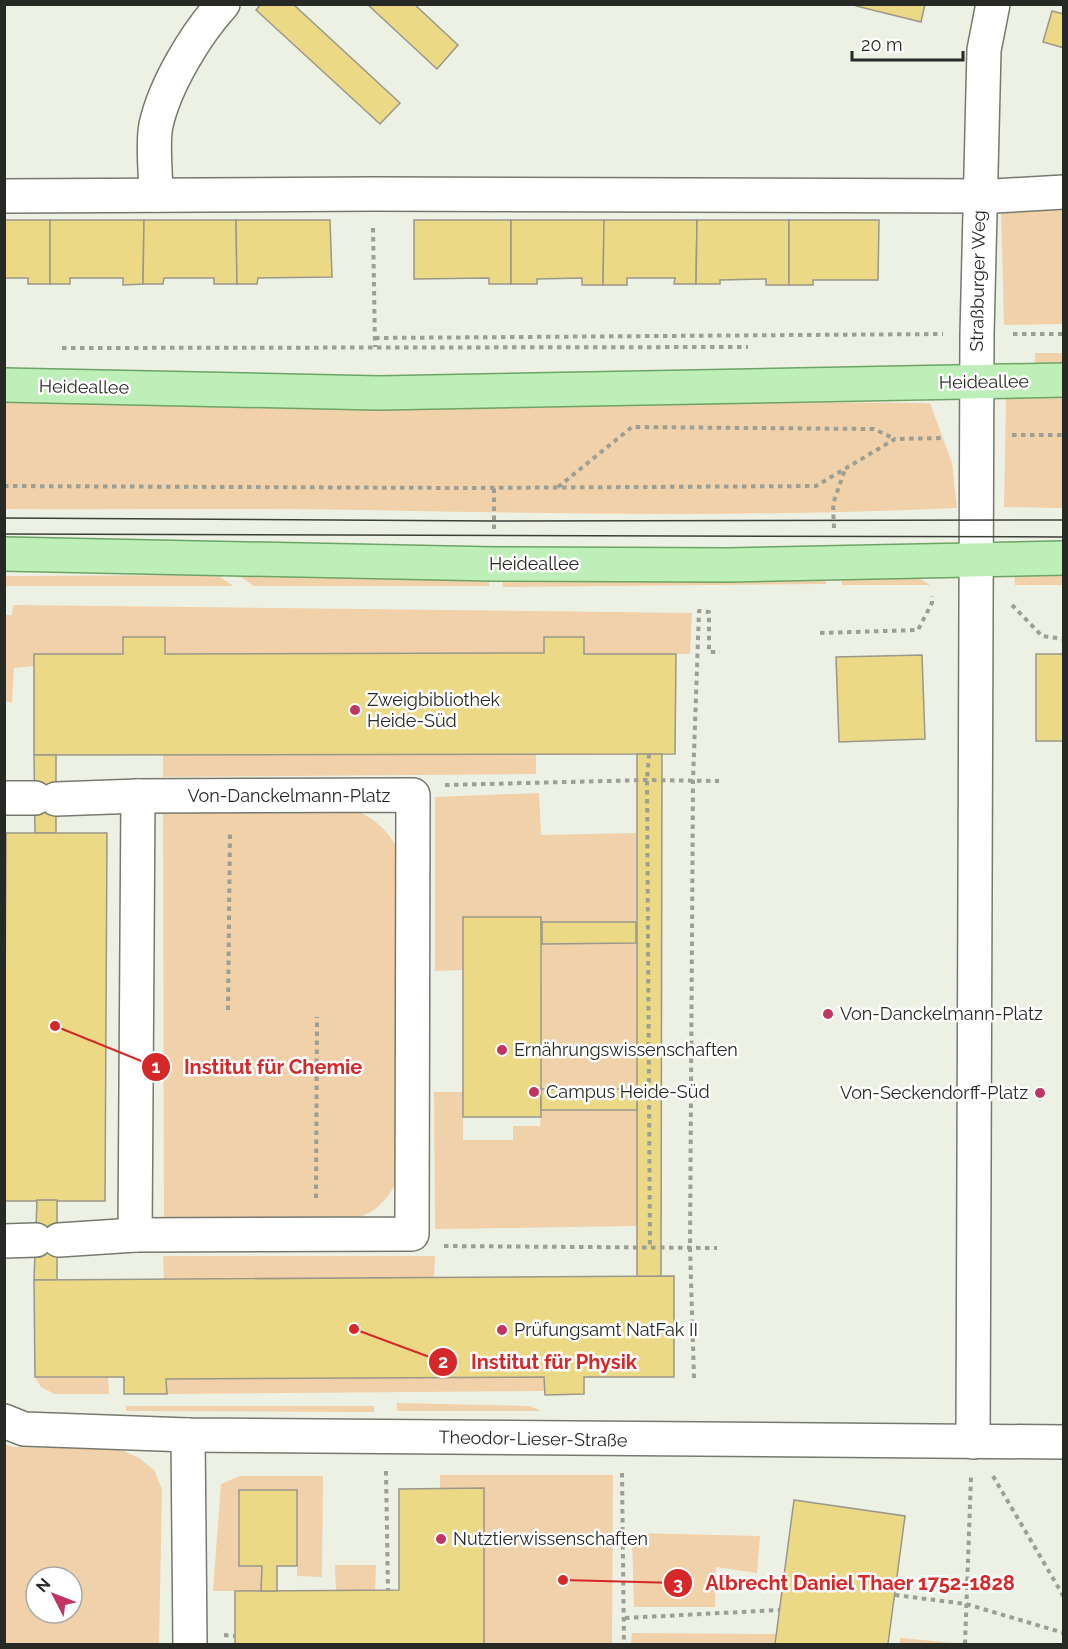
<svg xmlns="http://www.w3.org/2000/svg" width="1068" height="1649" viewBox="0 0 1068 1649" font-family="Raleway,sans-serif">
<style>
.green{fill:#f0d1a9;fill-rule:evenodd}
.building{fill:#ecd986;stroke:#9a978b;stroke-width:1.5}
.lines{fill:none;stroke-linecap:round;stroke-linejoin:round}
.minor-casing{stroke:#76796e;stroke-width:36}
.major-casing{stroke:#6da365;stroke-width:36}
.path{stroke:#9c9f95;stroke-width:4;stroke-dasharray:4.5 4.5;stroke-linecap:butt}
.minor{stroke:#fff;stroke-width:33}
.major{stroke:#beefb8;stroke-width:33}
.tram{stroke:#3d3f39;stroke-width:1.5}
.poi-dot{fill:#c23461;stroke:#fff;stroke-width:2}
.labels{text-anchor:middle;stroke-width:5;stroke-linejoin:round;paint-order:stroke}
.street-label{font-size:18px;fill:#272924;stroke:#fff}
.poi-label{font-size:18px;fill:#272924;stroke:#fff;text-anchor:start}
.leader{fill:none;stroke:#d62828;stroke-width:2}
.callout-dot{fill:#d62828;stroke:#fff;stroke-width:2}
.mark-label{font-size:18px;text-anchor:middle;font-weight:bold;fill:#fff}
.callout-label{font-size:20px;text-anchor:middle;font-weight:bold;fill:#d62828;stroke:#fff;stroke-width:5;stroke-linejoin:round;paint-order:stroke}
</style>
<rect width="100%" height="100%" fill="#edf1e4"/>
<g class="green">
<polygon points="1063,206 1063,324 1004,325 1001,209"/>
<rect x="1035" y="353" width="28" height="12"/>
<polygon points="1028,391 1063,392 1063,508 1004,507 1006,399"/>
<path d="M5,398l925,5 22,60 5,45c-196,9 -392,6 -589,2 -121,-2 -242,0 -363,-1z"/>
<polygon points="841,574 915,576 930,585 842,585"/>
<polygon points="1063,574 1063,585 1015,585 1014,575"/>
<polygon points="218,575 233,586 5,586 5,576"/>
<polygon points="238,575 489,575 489,586 254,586"/>
<polygon points="502,575 825,575 826,584 503,587"/>
<polygon points="13,605 692,613 690,654 584,654 584,637 544,637 544,653 165,654 165,637 123,637 123,654 34,654 34,666 14,668 12,702 5,702 4,615 12,615"/>
<polygon points="536,754 536,774 163,777 163,755"/>
<polygon points="539,793 541,835 636,833 636,922 542,922 541,917 463,917 463,970 435,971 435,797"/>
<path d="M163,810h193c18,9 31,19 41,38v334c-13,21 -19,28 -42,37l-191,4z"/>
<polygon points="636,943 637,1089 541,1089 542,944"/>
<polygon points="434,1092 463,1092 463,1140 513,1140 513,1126 540,1126 541,1110 637,1110 637,1226 435,1229"/>
<polygon points="163,1256 435,1256 434,1278 164,1279"/>
<polygon points="35,1377 108,1377 109,1394 54,1394 41,1387"/>
<polygon points="544,1377 544,1391 167,1394 166,1379"/>
<polygon points="397,1403 530,1406 541,1411 397,1411"/>
<polygon points="126,1406 374,1406 374,1412 126,1411"/>
<path d="M4,1444l9,3 106,2 20,9 15,12 8,19 -3,155h-154zM36,1577h36v36h-36z"/>
<polygon points="440,1475 613,1475 612,1644 484,1644 484,1489 440,1488"/>
<polygon points="240,1476 323,1476 322,1577 297,1576 297,1490 239,1490 239,1566 262,1566 261,1591 213,1591 221,1484"/>
<polygon points="632,1533 760,1536 757,1573 716,1567 715,1607 634,1607"/>
<polygon points="335,1565 376,1565 375,1590 336,1591"/>
<polygon points="632,1633 776,1634 775,1644 631,1644"/>
<polygon points="900,1638 956,1643 956,1644 900,1644"/>
</g>
<g class="building">
<polygon points="261,4 293,4 400,103 380,124 256,10"/>
<polygon points="367,4 414,4 458,45 437,69"/>
<polygon points="856,4 925,4 921,22 856,6"/>
<polygon points="1052,11 1064,14 1064,48 1043,42"/>
<polygon points="4,220 50,220 50,284 28,284 28,278 4,278"/>
<polygon points="50,220 144,220 143,284 123,285 123,278 70,278 70,284 50,284"/>
<polygon points="144,220 236,220 237,284 214,284 214,278 164,278 163,284 143,284"/>
<polygon points="236,220 330,220 332,277 258,278 257,284 237,284"/>
<polygon points="414,220 511,220 511,284 489,284 489,278 414,279"/>
<polygon points="511,220 604,220 603,285 582,285 582,278 537,279 537,284 511,284"/>
<polygon points="604,220 697,220 696,284 674,284 675,278 627,278 627,285 603,285"/>
<polygon points="697,220 789,220 789,285 766,285 766,279 720,280 720,284 696,284"/>
<polygon points="789,220 879,220 878,280 813,280 813,285 789,285"/>
<polygon points="123,637 165,637 165,654 544,653 544,637 584,637 584,654 676,654 675,754 34,755 34,654 123,654"/>
<rect x="1036" y="654" width="28" height="87"/>
<polygon points="922,655 925,739 839,742 836,657"/>
<polygon points="637,754 662,754 661,1277 637,1277"/>
<polygon points="34,755 56,755 56,833 35,833"/>
<polygon points="6,833 107,833 105,1201 4,1201"/>
<rect x="463" y="917" width="78" height="200"/>
<polygon points="542,922 636,922 636,943 542,944"/>
<rect x="541" y="1089" width="96" height="21"/>
<polygon points="37,1200 57,1200 57,1280 34,1280"/>
<polygon points="674,1276 674,1377 584,1377 584,1394 545,1395 544,1377 166,1379 167,1394 124,1394 124,1377 35,1377 34,1280"/>
<polygon points="484,1488 484,1644 235,1644 235,1591 399,1590 399,1489"/>
<polygon points="239,1490 297,1490 297,1566 277,1566 277,1591 261,1591 262,1566 239,1566"/>
<polygon points="794,1500 905,1516 888,1644 775,1644"/>
</g>
<g class="lines">
<defs>
<g id="minor">
<path d="M156,195c0,-20 -4,-51 0,-70 9,-40 39,-90 67,-121"/>
<polyline points="4,196 373,194 994,196 1064,192"/>
<polyline points="4,798 35,798"/>
<polyline points="56,799 138,796 413,795 412,1234 135,1235 59,1240"/>
<polyline points="135,1235 138,796"/>
<polyline points="4,1241 36,1240"/>
<polyline points="4,1421 24,1429 188,1435 1064,1442"/>
<polyline points="188,1435 190,1644"/>
<polyline points="973,1442 977,334 984,50 993,4"/>
</g>
<g id="major">
<polyline points="4,385 379,393 1064,380"/>
<polyline points="4,554 494,564 728,565 1064,558"/>
</g>
</defs>
<use href="#minor" class="minor-casing"/>
<use href="#major" class="major-casing"/>
<g class="path">
<polyline points="373,228 375,347"/>
<polyline points="1013,334 1064,334"/>
<polyline points="375,338 943,334"/>
<polyline points="62,348 748,347"/>
<polyline points="1012,435 1064,435"/>
<polyline points="4,486 463,488 816,486 895,439 942,438"/>
<polyline points="558,487 632,427 874,429 895,439"/>
<polyline points="834,528 833,504 845,469"/>
<polyline points="494,529 494,488"/>
<polyline points="1012,605 1042,636 1064,639"/>
<polyline points="820,633 918,630 932,603 932,596"/>
<polyline points="649,754 647,780 650,1247"/>
<polyline points="445,785 647,780 719,781"/>
<polyline points="228,1010 230,831"/>
<polyline points="316,1198 317,1017"/>
<polyline points="444,1246 717,1248"/>
<polyline points="694,1378 690,1247 693,781 699,611 709,612 709,652 720,652"/>
<polyline points="386,1471 388,1590"/>
<polyline points="622,1473 624,1644"/>
<polyline points="993,1476 1064,1597"/>
<polyline points="895,1595 966,1604 1064,1633"/>
<polyline points="625,1618 779,1610"/>
<polyline points="224,1635 235,1636"/>
<polyline points="965,1644 971,1477"/>
</g>
<use href="#minor" class="minor"/>
<use href="#major" class="major"/>
<g class="tram">
<polyline points="4,518 494,521 1064,520"/>
<polyline points="4,534 1064,537"/>
</g>
</g>
<g class="poi-dot">
<circle cx="355" cy="710" r="6"/>
<circle cx="828" cy="1014" r="6"/>
<circle cx="502" cy="1050" r="6"/>
<circle cx="534" cy="1092" r="6"/>
<circle cx="1040" cy="1093" r="6"/>
<circle cx="502" cy="1330" r="6"/>
<circle cx="441" cy="1539" r="6"/>
</g>
<g class="labels">
<g class="street-label">
<text transform="translate(978 281) rotate(-89)" y="6">Straßburger Weg</text>
<text transform="translate(984 382) rotate(-1)" y="6">Heideallee</text>
<text transform="translate(84 387) rotate(1)" y="6">Heideallee</text>
<text x="534" y="570">Heideallee</text>
<text x="289" y="802">Von-Danckelmann-Platz</text>
<text transform="translate(533 1439) rotate(1)" y="6">Theodor-Lieser-Straße</text>
</g>
<g class="poi-label">
<text x="367" y="706">Zweigbibliothek<tspan x="367" dy="21">Heide-Süd</tspan></text>
<text x="840" y="1020">Von-Danckelmann-Platz</text>
<text x="514" y="1056">Ernährungswissenschaften</text>
<text x="546" y="1098">Campus Heide-Süd</text>
<text x="1028" y="1099" text-anchor="end">Von-Seckendorff-Platz</text>
<text x="514" y="1336">Prüfungsamt NatFak II</text>
<text x="453" y="1545">Nutztierwissenschaften</text>
</g>
</g>
<path class="leader" d="M55 1026L156 1067M354 1329L443 1362M563 1580L678 1583"/>
<g class="callout-dot">
<circle cx="55" cy="1026" r="6"/>
<circle cx="354" cy="1329" r="6"/>
<circle cx="563" cy="1580" r="6"/>
<circle cx="156" cy="1067" r="15"/>
<circle cx="443" cy="1362" r="15"/>
<circle cx="678" cy="1583" r="15"/>
</g>
<g class="mark-label">
<text x="156" y="1073">1</text>
<text x="443" y="1368">2</text>
<text x="678" y="1590">3</text>
</g>
<g class="callout-label">
<text x="273" y="1074">Institut für Chemie</text>
<text x="554" y="1369">Institut für Physik</text>
<text x="860" y="1590">Albrecht Daniel Thaer 1752-1828</text>
</g>
<rect width="1068" height="1649" fill="none" stroke="#272924" stroke-width="12"/>
<g transform="translate(54 1595) rotate(312)"><circle r="28" fill="#ffffff" stroke="#a9a9a7" stroke-width="1.5"/>
<path d="M0-4.5L10 22L0 15L-10 22Z" fill="#c23461"/>
<text y="-9" font-size="16" font-weight="bold" text-anchor="middle" fill="#272924">N</text>
</g>
<path d="M852 51v9h111v-9" fill="none" stroke="#272924" stroke-width="3"/>
<text x="861" y="51" font-size="18" fill="#272924" stroke="#ffffff" stroke-width="4.5" paint-order="stroke">20 m</text>
</svg>
